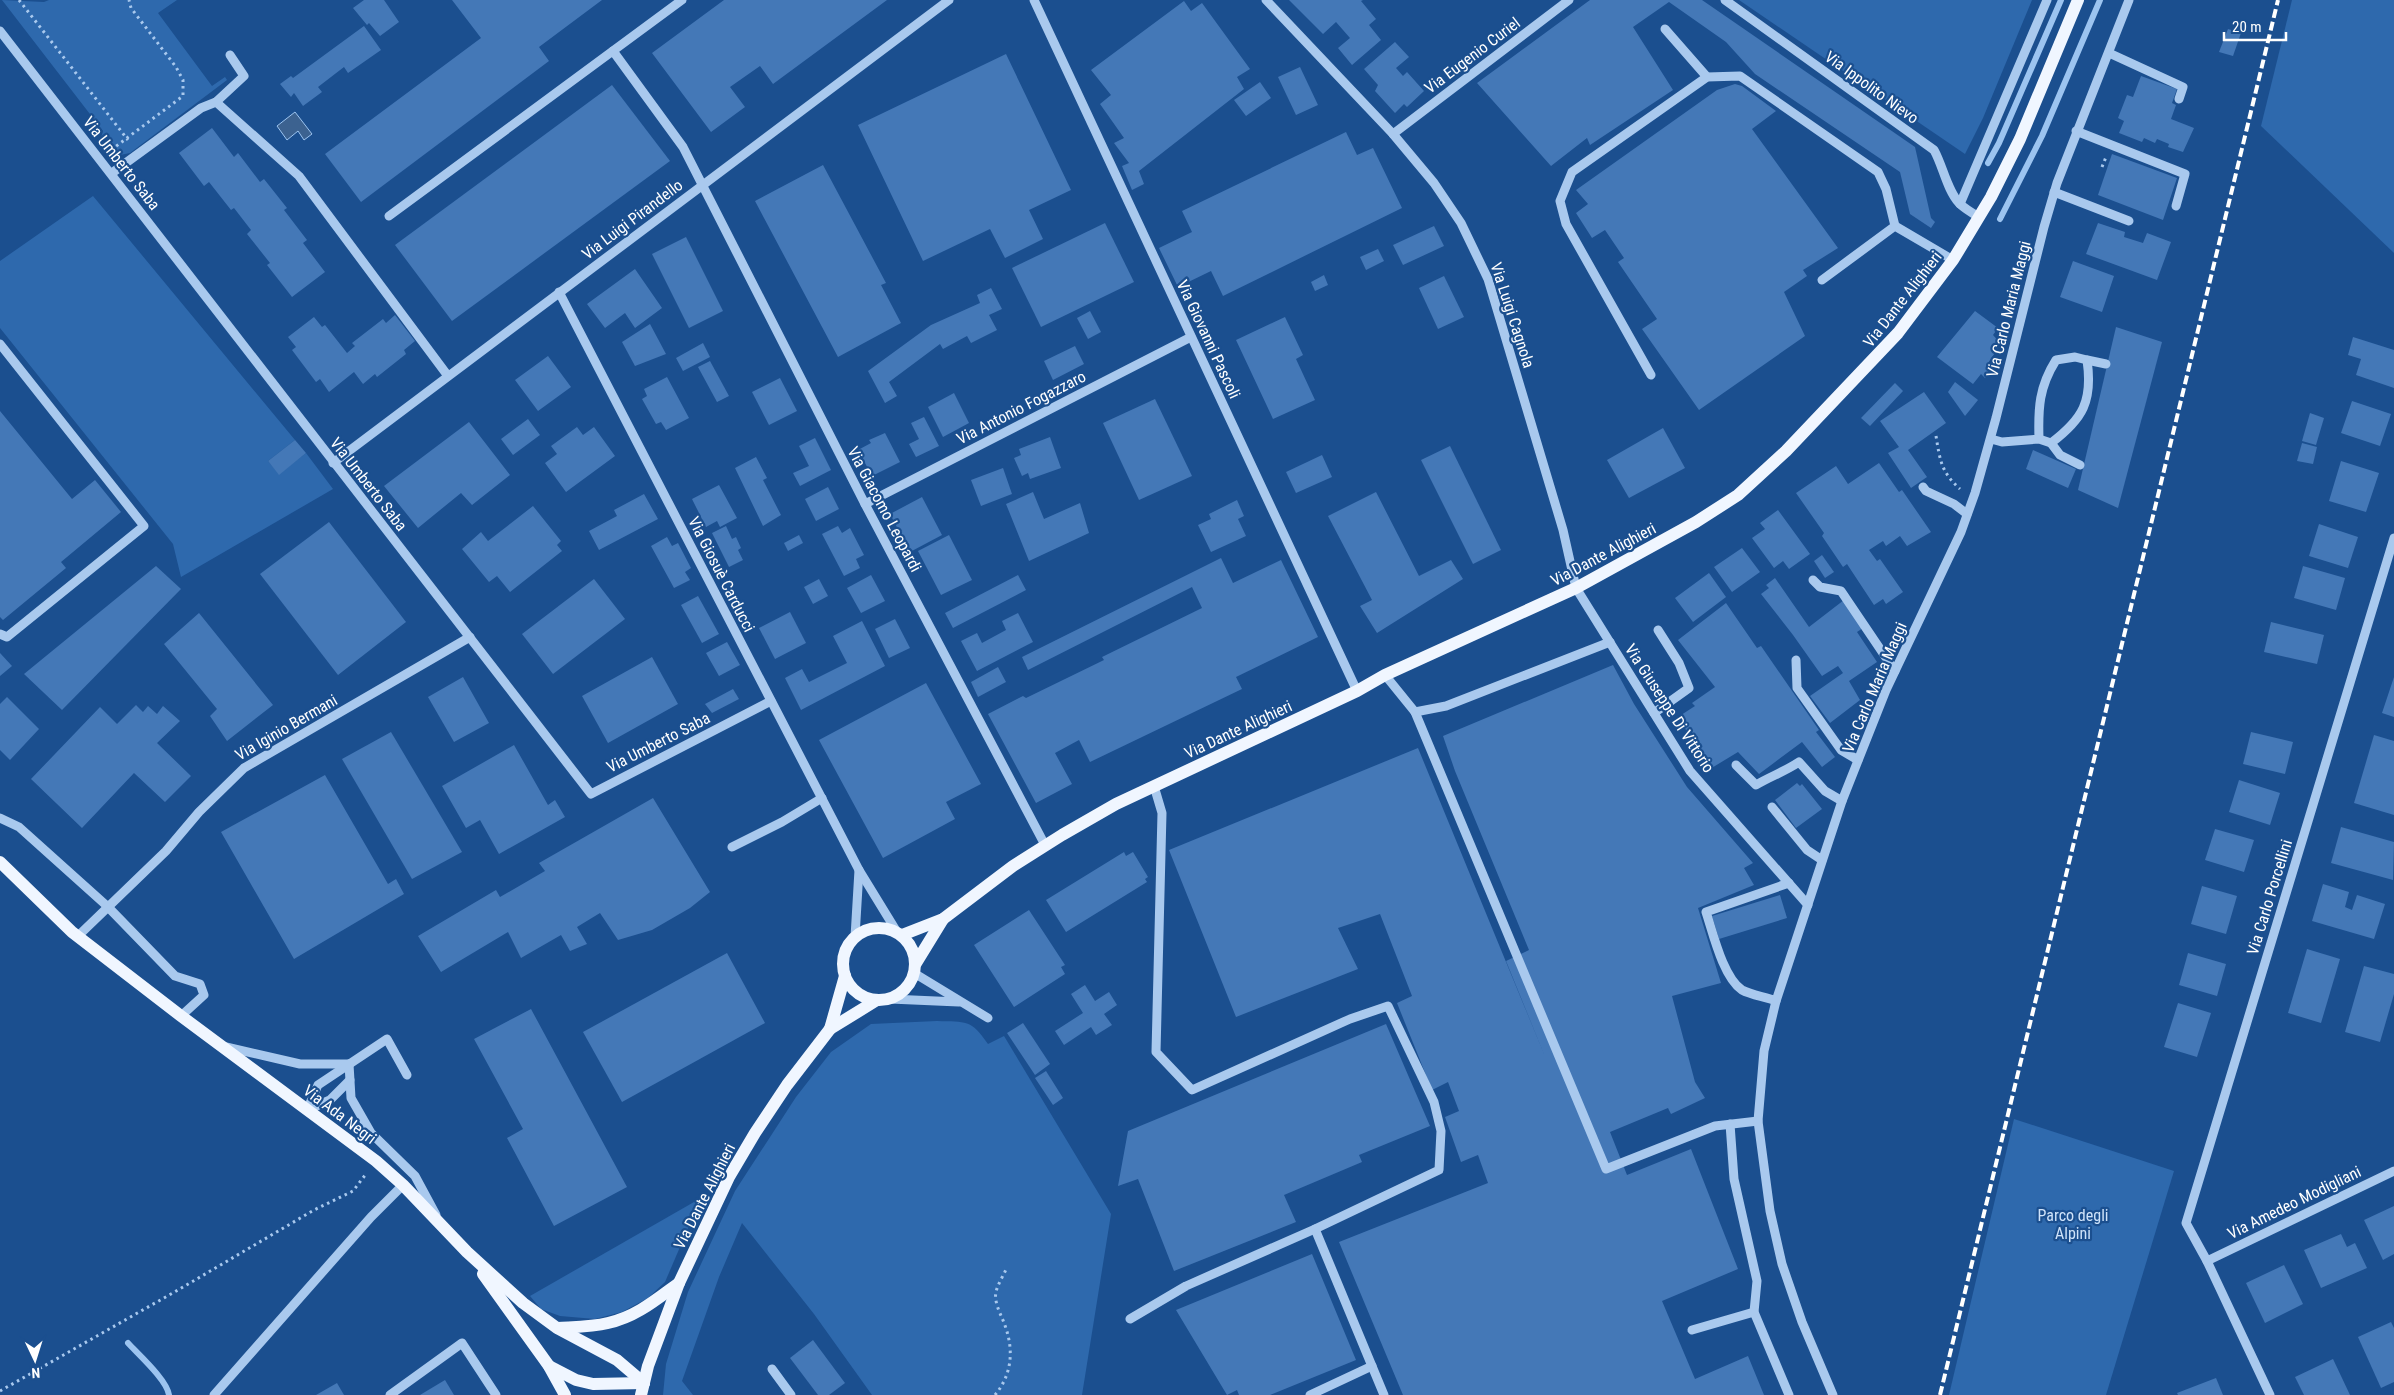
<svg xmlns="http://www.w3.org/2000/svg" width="2394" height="1395" viewBox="0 0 2394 1395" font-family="'Roboto Condensed',sans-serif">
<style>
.green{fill:#2e69ad}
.water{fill:#3c6290;stroke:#9cc4f0}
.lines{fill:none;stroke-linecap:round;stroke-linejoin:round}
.stream{stroke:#9cc4f0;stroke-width:6}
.building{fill:#4478b7}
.path{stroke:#a9c9ee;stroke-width:3;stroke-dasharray:2.5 4;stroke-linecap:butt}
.minor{stroke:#a9c9ee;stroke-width:9}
.major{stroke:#f0f6ff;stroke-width:12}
.rail{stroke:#fff;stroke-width:4;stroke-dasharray:9 4;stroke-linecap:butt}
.labels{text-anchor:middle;stroke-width:4.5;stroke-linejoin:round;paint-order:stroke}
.street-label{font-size:16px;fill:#fff;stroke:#1b4f8f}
.park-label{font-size:16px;fill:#cfe3fa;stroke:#1b4f8f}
</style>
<rect width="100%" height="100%" fill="#1b4f8f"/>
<g class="green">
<polygon points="2,0 44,2 49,0 177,0 158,13 212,86 225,77 227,80 130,153 115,156 100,141 103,131"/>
<polygon points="1739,0 2032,0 1983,118 1965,154"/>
<polygon points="2292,0 2394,0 2394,253 2261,126"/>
<polygon points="93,196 295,440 268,461 279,474 306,453 333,489 181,577 173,544 0,328 0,261"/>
<path d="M937,1021c29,1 34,-2 51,23l16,-8 107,178 -29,181h-210l-58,-81 -72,-91 -23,54 -37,104 11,14h-30l3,-31 22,-72 47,-101 61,-94 35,-45 40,-28z"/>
<polygon points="2014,1119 2174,1171 2106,1395 1949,1395"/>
<polygon points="701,1198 665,1282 648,1298 622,1312 595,1319 560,1316 541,1309 530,1296"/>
</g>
<polygon class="water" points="295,112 312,134 304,140 298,131 287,140 277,126"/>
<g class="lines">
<g class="stream">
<polyline points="1988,163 1999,143 2061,0"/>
<polyline points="2000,219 2042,136 2100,0"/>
<path d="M128,1343c11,12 39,37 41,52"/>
</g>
</g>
<g class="building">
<polygon points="364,0 384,0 399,22 380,36 369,23 367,25 353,8"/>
<polygon points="452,0 602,0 539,47 549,61 361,202 325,154 481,38"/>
<polygon points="724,0 887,0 773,84 760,66 730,87 745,107 711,132 652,53"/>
<polygon points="1289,0 1363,0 1361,1 1376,19 1369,25 1381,40 1352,65 1338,48 1350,38 1336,22 1323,34"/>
<polygon points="1590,0 1702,0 1915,147 1931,218 1935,222 1931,228 1910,214 1900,172 1755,74 1726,42 1669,2 1633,27 1673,90 1590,145 1587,138 1551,166 1477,83"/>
<polygon points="1184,1 1191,11 1202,3 1250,69 1237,77 1244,89 1139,171 1144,184 1132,190 1122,166 1129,163 1114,143 1124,138 1100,104 1111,95 1091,70"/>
<polygon points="364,26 381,50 348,73 344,67 318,87 322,92 303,106 294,93 291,97 280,84 291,76 293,78"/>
<polygon points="2228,29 2241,33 2233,56 2219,52"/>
<polygon points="1395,42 1409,57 1396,68 1403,76 1407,72 1424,91 1407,107 1404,104 1395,113 1375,91 1378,85 1364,69"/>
<polygon points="1006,54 1071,190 1029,210 1043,239 1005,258 990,229 923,261 858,125"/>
<polygon points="1300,67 1318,105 1296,115 1278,77"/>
<polygon points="2141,76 2177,89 2172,103 2176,105 2171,119 2194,128 2183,152 2168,147 2169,144 2157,139 2155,143 2144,138 2142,142 2119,133 2124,121 2118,118 2127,95 2133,97"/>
<polygon points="1260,82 1271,98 1246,116 1234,100"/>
<polygon points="1735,84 1742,86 1776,111 1752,129 1838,248 1803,270 1807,276 1784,292 1805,336 1699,410 1642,329 1657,319 1618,262 1624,258 1605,230 1592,238 1576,213 1588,204 1576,190 1717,90"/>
<polygon points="612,85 670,161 452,321 395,245"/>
<polygon points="212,128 234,157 238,153 260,182 264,179 287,208 284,210 307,240 303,243 325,272 292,297 267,265 270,263 247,234 251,230 234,208 231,210 209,182 204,186 179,153"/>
<polygon points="1346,132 1357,155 1373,148 1402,208 1223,296 1211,271 1178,287 1159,248 1192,232 1182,211"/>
<polygon points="2112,154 2177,178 2163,220 2098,195"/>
<polygon points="823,165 886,283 881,285 901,323 838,357 755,201"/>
<polygon points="1105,223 1134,282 1041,327 1012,268"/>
<polygon points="2098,223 2125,232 2124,237 2143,243 2147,233 2171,242 2157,280 2086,254"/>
<polygon points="1434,226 1444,246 1403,265 1393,245"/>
<polygon points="686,237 723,311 689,328 652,254"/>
<polygon points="1378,249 1384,261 1366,270 1360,257"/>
<polygon points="2073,261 2114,276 2102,312 2060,297"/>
<polygon points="635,269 662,308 635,328 625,313 605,328 587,304"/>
<polygon points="1324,275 1328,285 1315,291 1311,282"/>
<polygon points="1444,276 1464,317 1438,329 1419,288"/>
<polygon points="991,288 1002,309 989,315 997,330 971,343 967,336 943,349 940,344 889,382 897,396 885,403 868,371 931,325 980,303 977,295"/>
<polygon points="1090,311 1101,332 1088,339 1077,318"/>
<polygon points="1975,311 1998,328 1993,335 2001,344 1988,363 1993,368 1985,378 1981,374 1973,384 1937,357"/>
<polygon points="395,315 415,341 404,350 406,354 377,377 375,374 363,384 354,372 329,392 320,379 316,382 292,350 296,347 288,337 314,317 322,327 325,325 347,353 355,346 352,343 383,319 386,323"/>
<polygon points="1285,317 1303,355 1296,359 1315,400 1273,419 1236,340"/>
<polygon points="650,324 666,354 635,366 622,342"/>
<polygon points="2116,327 2162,342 2118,508 2078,490"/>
<polygon points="2353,337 2394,350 2394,388 2356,375 2361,359 2348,355"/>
<polygon points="703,343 710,357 683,371 676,358"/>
<polygon points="1075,346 1084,364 1053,380 1044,361"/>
<polygon points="548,356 571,387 538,411 515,380"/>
<polygon points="710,361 729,396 717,402 698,367"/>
<polygon points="667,377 689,418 666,430 661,422 656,424 642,399 647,396 644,389"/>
<polygon points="780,378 797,411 769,425 752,392"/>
<polygon points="1955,382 1978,400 1965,416 1948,392"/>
<polygon points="1895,383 1903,391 1870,426 1861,418"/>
<polygon points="1924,392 1946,423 1908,450 1927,477 1911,488 1888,453 1899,447 1880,421"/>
<polygon points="954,393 969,423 943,437 928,407"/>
<polygon points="1155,399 1192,476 1139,500 1103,423"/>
<polygon points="2352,401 2391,414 2380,446 2341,433"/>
<polygon points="0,411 72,499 95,480 121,512 61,562 66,568 3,620 0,617"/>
<polygon points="2310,413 2324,418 2316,445 2302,441"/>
<polygon points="924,417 939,446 916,457 909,444 919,439 911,423"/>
<polygon points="528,419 540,435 513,455 501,439"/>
<polygon points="469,422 510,475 472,505 461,493 418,528 384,486"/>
<polygon points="577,427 583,435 594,427 615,456 566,492 545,463 557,454 551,446"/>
<polygon points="1663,428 1685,468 1629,498 1607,460"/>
<polygon points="885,433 900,462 872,476 858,450 871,443 869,440"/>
<polygon points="1050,437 1061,468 1030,479 1028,473 1022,476 1014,458 1021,455 1019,449"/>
<polygon points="815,438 831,470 800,486 793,473 809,466 799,446"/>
<polygon points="295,440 306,453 279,475 268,461"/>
<polygon points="2302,443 2317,447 2313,464 2297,461"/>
<polygon points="1450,446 1501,550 1473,564 1421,460"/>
<polygon points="2033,450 2076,469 2068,488 2026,469"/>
<polygon points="1322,455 1332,477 1296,493 1286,472"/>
<polygon points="756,457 767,478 763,480 781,515 763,526 735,468"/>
<polygon points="2341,461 2379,473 2366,512 2329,501"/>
<polygon points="1879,463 1899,492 1902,490 1931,532 1907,546 1900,536 1886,546 1883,541 1869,550 1877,561 1880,559 1903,592 1886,604 1883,599 1874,605 1847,564 1843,567 1822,536 1824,533 1796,493 1836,466 1848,484"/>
<polygon points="1003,468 1012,494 981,506 971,480"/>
<polygon points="719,485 737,518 720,527 717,521 706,527 692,499"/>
<polygon points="828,487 839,509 816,521 805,499"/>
<polygon points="1033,492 1044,519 1080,503 1089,533 1029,561 1006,504"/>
<polygon points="1376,492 1419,576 1451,560 1463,579 1377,633 1360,606 1372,600 1328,516"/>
<polygon points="644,494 658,519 599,550 589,531 617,516 614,510"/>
<polygon points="922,497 942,535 910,552 890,514"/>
<polygon points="1237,500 1244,516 1238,519 1246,536 1211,552 1198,525 1211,519 1209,514"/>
<polygon points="533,506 561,541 557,545 562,551 510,592 497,576 489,582 462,549 481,532 488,541"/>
<polygon points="1778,510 1810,554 1789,569 1783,561 1774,568 1752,538 1765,529 1760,523"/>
<polygon points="329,522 406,622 338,675 260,574"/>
<polygon points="2319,524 2358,537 2348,568 2309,556"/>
<polygon points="726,526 732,539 736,537 741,548 738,550 743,560 729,567 712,533"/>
<polygon points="838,526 842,533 850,528 864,555 856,559 860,568 844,576 822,534"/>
<polygon points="799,535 803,543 788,551 784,543"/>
<polygon points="949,535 972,580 941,595 918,551"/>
<polygon points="667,537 672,546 678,543 691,568 685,572 690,580 674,588 651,546"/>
<polygon points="1742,548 1760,572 1732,592 1714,567"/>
<polygon points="1822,555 1834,572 1825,578 1814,561"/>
<polygon points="1221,558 1233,583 1281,560 1318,637 1236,677 1242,689 1090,762 1079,740 1055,753 1072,784 1036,803 988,714 1023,696 1026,698 1104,660 1102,657 1202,608 1192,587 1028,670 1022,657"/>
<polygon points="156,566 181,589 62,710 24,674"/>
<polygon points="2303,566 2345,578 2336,610 2294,598"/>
<polygon points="1709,573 1726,597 1693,622 1675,598"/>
<polygon points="871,575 885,601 861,613 847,588"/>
<polygon points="1018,575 1026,590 953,628 945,613"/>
<polygon points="1775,578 1809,627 1844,600 1863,628 1857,632 1877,662 1849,681 1860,700 1830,723 1810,696 1843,673 1838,666 1822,676 1793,635 1761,594 1769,588 1766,585"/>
<polygon points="594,579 625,619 553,674 522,634"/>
<polygon points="819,579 828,596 813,604 804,587"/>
<polygon points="698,596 719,634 702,643 681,605"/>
<polygon points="1726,603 1757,648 1761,646 1819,730 1816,732 1835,757 1822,767 1802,742 1759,774 1738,752 1710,769 1678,717 1695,706 1692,703 1715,687 1678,640"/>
<polygon points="790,612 806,643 775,659 759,628"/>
<polygon points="199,613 273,705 227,741 210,716 217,709 164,644"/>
<polygon points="1018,613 1033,642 977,671 961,641 977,633 982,643 1006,630 1002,621"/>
<polygon points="895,619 910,648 889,658 875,629"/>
<polygon points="862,621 885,666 801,710 785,678 802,669 809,682 847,663 833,636"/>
<polygon points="2271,622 2324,635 2317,664 2264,652"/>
<polygon points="727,642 740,665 719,676 706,653"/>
<polygon points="0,653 12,666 0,676"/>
<polygon points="652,657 678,704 608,743 582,696"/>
<polygon points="1613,665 1634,704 1687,787 1753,863 1744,868 1754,885 1698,908 1721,983 1672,996 1695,1082 1705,1098 1671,1114 1668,1108 1610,1132 1627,1175 1691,1149 1738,1269 1662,1301 1695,1379 1748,1356 1764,1395 1403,1395 1339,1242 1488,1183 1478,1155 1461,1162 1445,1117 1459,1111 1448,1082 1432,1090 1397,1003 1412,996 1380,914 1338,928 1358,969 1236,1017 1169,850 1418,748 1546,1059 1506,961 1529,950 1455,771 1443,736"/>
<polygon points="998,667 1006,682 978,697 971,682"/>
<polygon points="463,677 489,723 454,742 428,697"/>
<polygon points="2394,677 2394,717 2382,713"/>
<polygon points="926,683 981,784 946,802 955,819 883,858 819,740"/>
<polygon points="733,689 739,699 712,713 705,704"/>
<polygon points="7,697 39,729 10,760 0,750 0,704"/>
<polygon points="136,705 143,712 148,706 157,714 163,706 180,721 157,743 191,776 165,802 134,773 82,828 31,779 100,707 117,724"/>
<polygon points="391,732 462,852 412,879 342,759"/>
<polygon points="2251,732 2293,742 2285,774 2243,764"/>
<polygon points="2374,735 2394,741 2394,815 2354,803"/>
<polygon points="514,745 548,805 555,800 565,817 499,854 480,820 466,828 442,786"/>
<polygon points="325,775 388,884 396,879 404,894 294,959 221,832"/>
<polygon points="2239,780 2280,793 2270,825 2229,812"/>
<polygon points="1797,783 1800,786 1802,784 1822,809 1796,828 1775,800"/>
<polygon points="653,798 710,892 690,908 652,930 618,940 600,913 577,927 587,944 570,951 561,935 521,958 508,932 441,972 418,936 496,890 500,897 545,871 539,863"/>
<polygon points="2341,827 2394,842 2393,880 2331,863"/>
<polygon points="2215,829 2254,840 2244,872 2205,860"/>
<polygon points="1124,852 1126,856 1133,852 1148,877 1145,879 1147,882 1066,932 1046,900"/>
<polygon points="2323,884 2349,892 2345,907 2352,910 2357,895 2385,904 2374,939 2312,921"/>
<polygon points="2202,886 2237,896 2226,934 2191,924"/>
<polygon points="1780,895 1787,918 1719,939 1712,916"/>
<polygon points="1029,910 1065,965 1061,967 1065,974 1014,1007 974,945"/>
<polygon points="2307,949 2340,959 2321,1023 2288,1013"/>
<polygon points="727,953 765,1023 622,1102 583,1032"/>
<polygon points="2188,953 2226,964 2217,996 2179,985"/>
<polygon points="2364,966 2394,974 2394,994 2380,1042 2345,1032"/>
<polygon points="1085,985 1095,1001 1109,992 1117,1005 1104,1014 1112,1025 1096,1035 1091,1027 1064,1045 1055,1031 1083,1013 1071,994"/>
<polygon points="2178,1003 2211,1013 2197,1057 2164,1047"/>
<polygon points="531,1009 627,1187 554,1226 507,1138 523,1129 474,1039"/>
<polygon points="1023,1023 1050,1064 1035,1075 1007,1033"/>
<polygon points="1386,1024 1430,1126 1359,1155 1362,1162 1284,1195 1296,1222 1174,1271 1138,1179 1118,1186 1128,1131"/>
<polygon points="1046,1071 1063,1098 1053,1105 1035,1078"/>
<polygon points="2394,1206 2394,1254 2383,1260 2364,1220"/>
<polygon points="2341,1234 2347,1247 2355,1243 2367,1268 2321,1288 2304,1250"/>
<polygon points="1312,1254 1356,1360 1270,1395 1239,1395 1237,1390 1227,1395 1176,1310"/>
<polygon points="2284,1265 2303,1304 2265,1323 2246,1283"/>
<polygon points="2391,1322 2394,1328 2394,1382 2381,1388 2358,1337"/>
<polygon points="813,1340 845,1383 829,1395 818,1395 790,1358"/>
<polygon points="2333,1359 2350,1395 2304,1395 2295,1377"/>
<polygon points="2216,1378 2223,1395 2178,1395 2177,1393"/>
<polygon points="445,1380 454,1395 420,1395"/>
<polygon points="337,1383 344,1395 316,1395"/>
</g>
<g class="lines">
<g class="path">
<polyline points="19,0 128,140"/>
<polyline points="111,150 183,96 183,80 176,67 131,8 129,0"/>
<polyline points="2102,167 2106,157"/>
<path d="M1936,436c4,24 5,36 24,53"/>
<polyline points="0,1391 178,1290 314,1210 353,1191 366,1174"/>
<path d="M995,1395c19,-23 19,-50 7,-77 -3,-7 -8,-18 -6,-26 2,-9 8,-17 11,-25"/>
</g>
<g class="minor">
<polyline points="1034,0 1357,691"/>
<polyline points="1266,0 1393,134 1434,183 1461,223 1488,279 1563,530 1576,588 1690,771 1808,905"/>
<path d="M1725,0l209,150c9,16 13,40 25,53 6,6 13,10 20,14"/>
<polyline points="1665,29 1707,77"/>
<polyline points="0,31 591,794 771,701"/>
<polyline points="613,51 683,147 865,504 1045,845"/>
<polyline points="2109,53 2183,87 2179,99"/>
<polyline points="216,102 244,76 230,55"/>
<polyline points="2076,131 2185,174 2176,206"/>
<polyline points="1393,134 1569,0"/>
<polyline points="112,173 201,108 216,102 299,176 448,376"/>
<polyline points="2054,192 2129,221"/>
<polyline points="1960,204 2047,0"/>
<polyline points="389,216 682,0"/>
<polyline points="1822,280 1895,226 1953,260"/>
<polyline points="559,292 859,870 897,932"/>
<polyline points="0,344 144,526 7,637 0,634"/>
<polyline points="2087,360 2106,364"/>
<polyline points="1651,375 1566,224 1560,201 1572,172 1707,77 1740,76 1878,172 1886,189 1895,226"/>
<path d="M1991,439l11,3 37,-3c-1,-31 0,-52 17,-79l19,-3 12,3c6,41 -4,59 -36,83l-12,-4"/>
<polyline points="2051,443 2060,455 2080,465"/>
<polyline points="333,463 949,0"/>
<polyline points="1923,487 1926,491 1954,504 1967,514"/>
<polyline points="865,504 1191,337"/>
<polyline points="1813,580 1820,587 1841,591 1895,671"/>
<polyline points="1796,660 1797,688 1841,750 1858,760"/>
<polyline points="1385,675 1415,712 1446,706 1610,642"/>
<polyline points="1415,712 1606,1169 1715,1126 1758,1121"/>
<polyline points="1654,713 1689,688 1679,663 1658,630"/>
<path d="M1736,765l20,20c15,-9 28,-13 43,-23l26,29 17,10"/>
<polyline points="1154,786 1162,813 1156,1052 1192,1090 1350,1019 1388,1006 1434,1102 1441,1131 1439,1170 1315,1229 1384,1395"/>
<polyline points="1772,807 1807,850 1822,860"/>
<polyline points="0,818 19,827 107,906 175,976 200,984 204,995 181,1016"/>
<polyline points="732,847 782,822 822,798"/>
<polyline points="78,936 166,851 199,812 244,768 470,637"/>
<polyline points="855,937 859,870"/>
<polyline points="914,973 988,1018"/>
<polyline points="890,999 959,1002"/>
<path d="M1776,1001c-10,-4 -25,-6 -34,-11 -19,-13 -29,-57 -36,-78l83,-29"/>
<polyline points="226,1047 300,1064 348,1064"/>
<polyline points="349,1064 351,1098 371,1133 415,1176 436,1215"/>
<polyline points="307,1110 318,1085 387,1039 407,1075"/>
<polyline points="307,1110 330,1100 350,1080"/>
<polyline points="1730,1124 1734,1179 1757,1281 1754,1312 1789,1395"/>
<polyline points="2207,1261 2394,1171"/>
<polyline points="1130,1319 1186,1286 1315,1229"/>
<polyline points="1692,1330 1754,1312"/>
<polyline points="772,1369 791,1395"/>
<polyline points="214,1395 371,1217 403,1185"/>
<polyline points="390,1395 462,1343 496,1395"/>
<polyline points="1310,1395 1372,1366"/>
<polyline points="1833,1395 1802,1322 1782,1264 1770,1211 1758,1121 1764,1051 1776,1001 1842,801 1886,690 1961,532 1975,493 1996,418 2044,227 2057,183 2129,0"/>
<polyline points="2270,1395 2207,1261 2186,1223 2394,538"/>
</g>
<g class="major">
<polyline points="0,862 72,932 181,1016 376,1161 403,1185 467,1252 523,1303 557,1328 617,1360 644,1383"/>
<circle cx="879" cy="964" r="36"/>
<polyline points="902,935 943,919 1013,866 1062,835 1116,804 1357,691 1385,675 1576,588 1696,522 1738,495 1786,451 1898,333 1953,260 1991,197 2020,139 2078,0"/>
<polyline points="916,963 943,919"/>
<polyline points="830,1029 845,976"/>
<polyline points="483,1274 549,1366 565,1395"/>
<path d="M558,1328c16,-1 34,-1 50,-5 28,-6 49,-24 71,-40"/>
<polyline points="549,1366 576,1380 593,1384 644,1383"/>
<polyline points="641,1395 648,1366 679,1283 729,1177 755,1133 787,1085 830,1029 877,1000"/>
</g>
<polyline class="rail" points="1940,1395 2278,0"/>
</g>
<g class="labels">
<g class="street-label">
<text transform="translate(1472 55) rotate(-37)" y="6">Via Eugenio Curiel</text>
<text transform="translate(1872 87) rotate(36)" y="6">Via Ippolito Nievo</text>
<text transform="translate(122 163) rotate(52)" y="6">Via Umberto Saba</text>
<text transform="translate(632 219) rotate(-37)" y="6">Via Luigi Pirandello</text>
<text transform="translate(1902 299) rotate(-52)" y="6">Via Dante Alighieri</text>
<text transform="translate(2008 309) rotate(-76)" y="6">Via Carlo Maria Maggi</text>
<text transform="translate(1513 315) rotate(72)" y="6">Via Luigi Cagnola</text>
<text transform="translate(1209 339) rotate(65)" y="6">Via Giovanni Pascoli</text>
<text transform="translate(1021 407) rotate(-27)" y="6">Via Antonio Fogazzaro</text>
<text transform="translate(369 484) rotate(52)" y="6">Via Umberto Saba</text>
<text transform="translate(885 509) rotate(62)" y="6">Via Giacomo Leopardi</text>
<text transform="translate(1603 554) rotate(-28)" y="6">Via Dante Alighieri</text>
<text transform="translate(722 574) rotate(63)" y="6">Via Giosuè Carducci</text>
<text transform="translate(1874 687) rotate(-67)" y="6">Via Carlo Maria Maggi</text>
<text transform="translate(1670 708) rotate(57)" y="6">Via Giuseppe Di Vittorio</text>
<text transform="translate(286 727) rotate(-30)" y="6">Via Iginio Bermani</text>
<text transform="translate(1238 729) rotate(-25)" y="6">Via Dante Alighieri</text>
<text transform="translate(658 742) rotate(-27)" y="6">Via Umberto Saba</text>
<text transform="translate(2269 897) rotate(-73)" y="6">Via Carlo Porcellini</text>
<text transform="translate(340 1114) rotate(37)" y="6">Via Ada Negri</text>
<text transform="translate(704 1196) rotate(-63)" y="6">Via Dante Alighieri</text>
<text transform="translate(2294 1202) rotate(-26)" y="6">Via Amedeo Modigliani</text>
</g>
<g class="park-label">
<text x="2073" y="1221">Parco degli<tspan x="2073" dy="18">Alpini</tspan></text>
</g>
</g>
<g transform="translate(35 1360) rotate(176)" stroke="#1b4f8f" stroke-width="4" paint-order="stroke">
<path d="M0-4L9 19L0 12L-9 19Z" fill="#ffffff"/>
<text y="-8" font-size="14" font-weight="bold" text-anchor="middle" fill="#ffffff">N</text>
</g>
<path d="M2224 32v8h62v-8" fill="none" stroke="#ffffff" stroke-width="2.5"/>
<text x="2232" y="32" font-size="15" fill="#ffffff" stroke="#1b4f8f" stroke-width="4" paint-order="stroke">20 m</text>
</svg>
